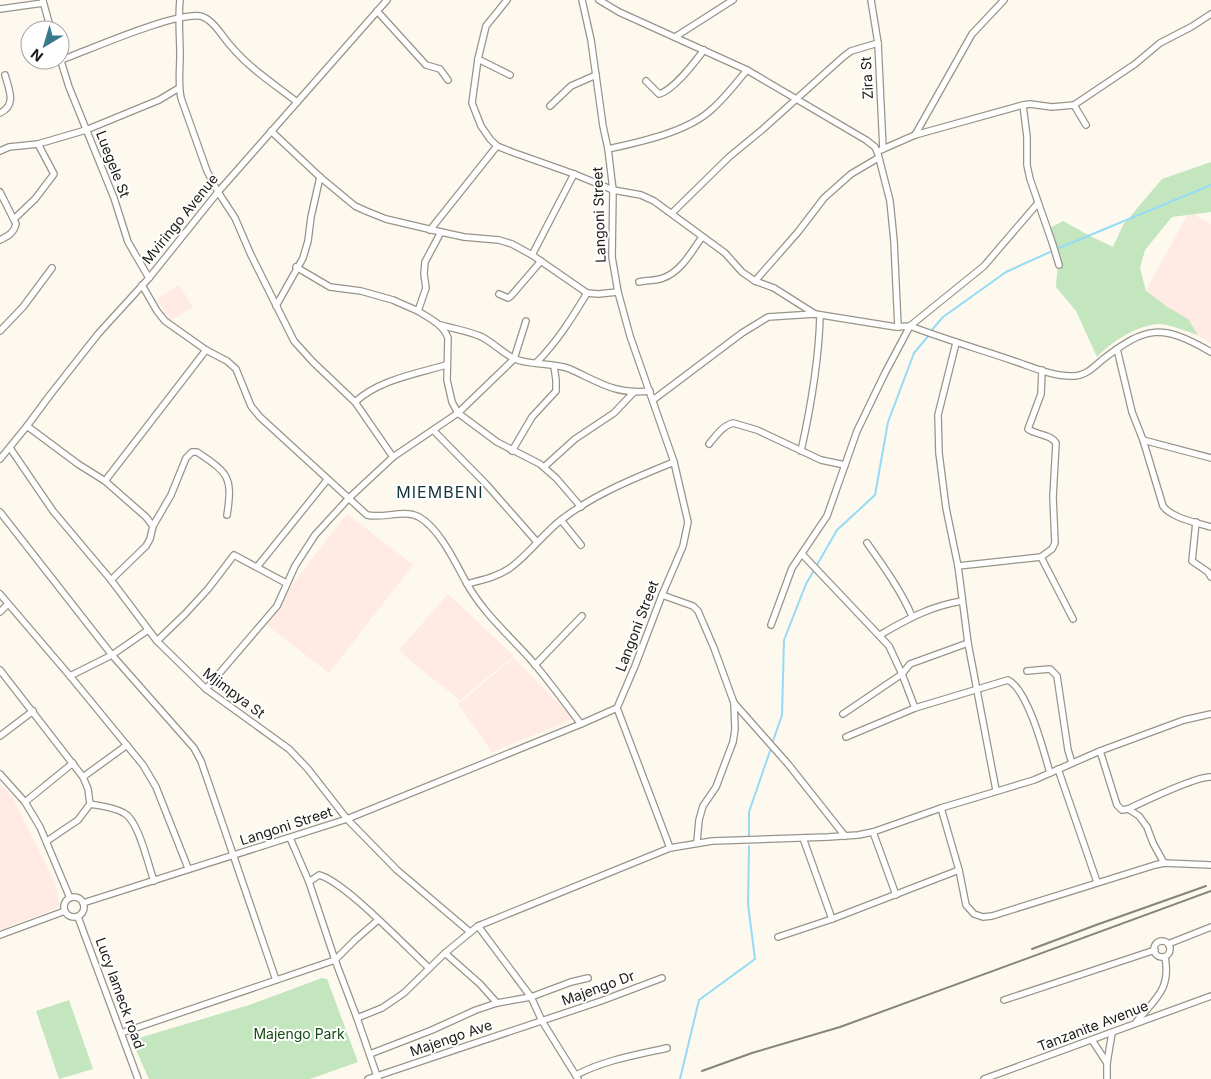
<svg xmlns="http://www.w3.org/2000/svg" width="1211" height="1079" viewBox="0 0 1211 1079" font-family="Inter,sans-serif">
<style>
.education{fill:#ffeae4}
.green{fill:#c3e6bf}
.lines{fill:none;stroke-linecap:round;stroke-linejoin:round}
.stream{stroke:#94dcf5;stroke-width:2}
.street-casing{stroke:#98948a;stroke-width:8}
.street{stroke:#fff;stroke-width:5.5}
.rail{stroke:#86847d;stroke-width:2}
.labels{text-anchor:middle;stroke-width:4;stroke-linejoin:round;paint-order:stroke}
.street-label{font-size:14px;fill:#1b1a16;stroke:#fff}
.park-label{font-size:14px;fill:#114c0e;stroke:#fff}
.quarter-label{font-size:16px;letter-spacing:1px;fill:#14353c;stroke:#fff}
</style>
<rect width="100%" height="100%" fill="#fdf9ee"/>
<g class="education">
<polygon points="1189,212 1211,224 1211,343 1186,329 1142,298"/>
<polygon points="179,285 193,307 170,321 157,299"/>
<polygon points="347,514 413,565 329,673 263,622"/>
<polygon points="448,594 514,656 460,700 414,664 399,650"/>
<polygon points="514,658 574,719 492,752 458,704"/>
<polygon points="0,785 1,785 13,798 55,882 60,907 0,930"/>
</g>
<g class="green">
<path d="M1211,162v50l-39,5 -27,33 -5,18 6,23 20,15 22,13 10,16c-10,-3 -29,-11 -39,-11 -22,1 -48,18 -62,33l-21,-46 -20,-24 2,-27 -8,-32 13,-7 29,16 21,10 10,-22 39,-46z"/>
<polygon points="322,978 327,979 358,1062 310,1079 149,1079 134,1046 139,1038 249,1005"/>
<polygon points="69,1000 93,1069 59,1079 36,1011"/>
</g>
<g class="lines">
<g class="stream">
<polyline points="1059,248 1211,185"/>
<polyline points="931,331 943,317 1006,272 1050,252"/>
<polyline points="773,741 782,715 784,640 806,584 837,530 875,495 888,422 914,353 929,335"/>
<polyline points="749,836 749,812 770,751"/>
<polyline points="680,1079 699,1000 755,959 748,904 749,846"/>
</g>
<defs>
<g id="street">
<path d="M180,0c-2,19 0,36 0,55 0,14 -2,28 1,43l26,73 11,21 17,26 16,37 43,86 19,21 42,40 38,55"/>
<polyline points="507,0 486,26 478,59 472,103 481,126 490,139 497,146 512,152 574,174 613,190 641,195 654,201 725,253 742,272 755,281 774,288 815,314"/>
<polyline points="599,0 619,12 747,70 866,140 875,147 878,154 890,201 894,241 898,327"/>
<polyline points="871,0 878,43 883,149 881,150"/>
<polyline points="43,1 51,30"/>
<polyline points="0,9 43,3"/>
<polyline points="377,11 426,65 440,69 448,80"/>
<polyline points="675,37 733,0"/>
<polyline points="60,58 69,87 114,198 128,242 149,278"/>
<polyline points="478,59 510,75"/>
<path d="M61,60c28,-10 113,-48 139,-44 12,2 22,20 30,29 19,23 44,39 67,57"/>
<path d="M646,81l13,13c15,-4 35,-31 45,-44"/>
<polyline points="1023,105 1027,137 1027,165 1030,179 1053,245 1059,265"/>
<polyline points="1074,105 1086,125"/>
<polyline points="550,106 571,86 596,75"/>
<path d="M0,113c17,-8 9,-23 5,-38"/>
<polyline points="271,131 320,177 355,206 366,211 386,219 441,232 464,237 499,240 512,244 532,255 587,293 598,294 618,292"/>
<polyline points="915,135 972,34 1004,0"/>
<path d="M608,149c32,-7 79,-17 103,-39 14,-12 25,-27 36,-40"/>
<polyline points="883,149 915,135 1023,105 1030,104 1052,107 1074,105 1135,64 1160,43 1191,27 1211,14"/>
<polyline points="0,151 9,147 38,144 86,130 159,100 179,88"/>
<path d="M0,192l16,32c-2,9 -8,12 -16,16"/>
<polyline points="672,213 729,157 763,129 843,57 851,51 878,43"/>
<polyline points="14,219 35,199 54,174 38,144"/>
<polyline points="430,230 497,146"/>
<path d="M441,232l-16,30 -1,12 2,14 -8,23c12,8 25,13 30,27l-1,42 5,22 6,11 39,29 43,22 16,14 25,29"/>
<polyline points="532,255 574,174"/>
<polyline points="296,267 330,287 361,291 393,300 418,311"/>
<polyline points="755,281 798,232 824,198 851,174 878,158"/>
<path d="M639,282c8,-2 17,-1 24,-4 18,-6 29,-27 39,-41"/>
<path d="M142,285l15,26 8,10 41,29 21,11 9,8 15,37 9,11 107,98c16,4 37,-6 52,2 20,11 36,45 47,65 17,31 42,52 66,79 17,20 33,42 49,63"/>
<polyline points="499,294 508,298 511,296 541,261"/>
<polyline points="276,306 303,258 308,241 311,217 320,177"/>
<path d="M441,325c13,4 28,6 41,12 11,6 20,15 31,21 15,8 40,4 57,11 29,13 45,26 80,22"/>
<polyline points="0,331 23,307 52,268"/>
<polyline points="956,343 938,415 939,453 946,508 958,566 968,643 996,790"/>
<path d="M1117,349l15,63 11,28 20,66c8,12 35,17 48,21"/>
<path d="M536,363c21,-21 36,-45 51,-70"/>
<path d="M653,400l89,-67 26,-16 47,-3 81,13 14,-1c34,13 69,23 104,35 18,6 40,16 59,15 12,0 20,-8 29,-16 45,-35 60,-36 109,-8"/>
<path d="M355,402c24,-22 60,-28 91,-37"/>
<polyline points="27,426 78,464 105,481 146,517 153,526 150,539 146,546 111,580"/>
<polyline points="434,431 486,484 537,542"/>
<polyline points="1143,440 1211,458"/>
<path d="M709,444c7,-8 13,-18 24,-21l24,7 64,30 24,5"/>
<polyline points="10,448 53,511 111,580 157,641 206,689 289,749 308,769 347,819 397,870 470,932"/>
<polyline points="512,451 532,417 556,391 556,380 554,366"/>
<path d="M801,451c10,-45 18,-90 19,-136"/>
<polyline points="0,459 27,426 50,395 98,334 149,278 218,192 387,0"/>
<polyline points="544,467 575,439 614,413 634,392"/>
<polyline points="105,481 206,350"/>
<polyline points="0,512 112,655 194,748 201,761 276,980"/>
<polyline points="561,520 581,545"/>
<polyline points="1196,522 1192,561 1208,572 1211,577"/>
<path d="M153,526l18,-31 15,-37 6,-6h5c31,21 36,24 30,63"/>
<path d="M867,543c17,24 33,46 45,73"/>
<polyline points="802,554 889,646 902,674 915,708"/>
<polyline points="1041,557 1073,619"/>
<path d="M958,566l83,-9 11,-8 3,-6 -2,-46 3,-54c-5,-9 -20,-8 -28,-14l13,-35 1,-24"/>
<polyline points="257,567 327,480"/>
<path d="M467,584c15,-4 30,-7 43,-16 18,-13 33,-34 51,-48 33,-26 74,-42 113,-58"/>
<polyline points="0,594 70,676 143,765 156,787 188,868"/>
<polyline points="662,595 693,606 698,611 714,648 734,703 788,764 845,836"/>
<polyline points="0,612 8,604"/>
<polyline points="771,625 792,568 827,516 857,431 885,373 910,326 984,266 1038,203"/>
<path d="M880,635c27,-16 51,-29 82,-34"/>
<polyline points="157,641 185,614 208,589 234,555 286,583"/>
<polyline points="535,665 582,616"/>
<polyline points="0,670 83,777 88,789 90,804 78,820 47,841"/>
<polyline points="1027,671 1050,669 1057,676 1068,750 1072,763"/>
<polyline points="70,676 112,655 148,630"/>
<polyline points="206,689 277,606 295,566 315,535 348,499 393,457 458,413 514,359 526,321"/>
<polyline points="617,708 670,848"/>
<polyline points="843,714 902,674 910,664 968,643"/>
<polyline points="0,736 33,711"/>
<path d="M846,737l69,-29 93,-28c20,10 36,72 42,93"/>
<polyline points="1100,751 1117,805 1122,810 1128,809 1139,816 1147,827 1153,843 1164,863"/>
<polyline points="1058,769 1097,882"/>
<polyline points="0,774 25,802 40,827 70,898"/>
<polyline points="83,777 127,745"/>
<polyline points="25,802 73,763"/>
<path d="M90,804c11,2 24,3 34,9 15,8 24,52 30,68"/>
<polyline points="941,808 959,870 966,905 974,914 983,917 992,916 1155,865 1164,863 1211,865"/>
<path d="M1128,809c17,-8 68,-33 83,-32"/>
<polyline points="873,832 896,895"/>
<polyline points="290,838 309,882 335,960 357,1018 378,1079"/>
<polyline points="803,838 832,919"/>
<polyline points="697,842 699,820 703,806 716,787 733,742 735,729 734,703"/>
<path d="M309,882l10,-7c25,6 88,73 110,93"/>
<circle cx="74" cy="907" r="10"/>
<polyline points="83,903 347,819 581,724 617,708 635,666 662,595 683,546 688,522 674,462 630,336 618,292 612,257 613,190 608,149 603,126 591,40 582,0"/>
<polyline points="78,917 138,1079"/>
<polyline points="478,926 531,997 542,1021 578,1079"/>
<polyline points="0,935 65,911"/>
<polyline points="778,937 832,919 959,870"/>
<circle cx="1162" cy="949" r="8"/>
<polyline points="1168,944 1211,927"/>
<polyline points="445,953 480,984 497,1003"/>
<polyline points="1004,1000 1155,950"/>
<polyline points="357,1018 382,1008 404,993 445,953 478,926 670,848 712,841 828,837 858,835 873,832 941,808 1034,780 1100,751 1184,720 1211,714"/>
<path d="M1137,1021c19,-23 34,-32 28,-64"/>
<polyline points="121,1033 335,960 355,940 378,920"/>
<polyline points="1092,1040 1107,1063"/>
<polyline points="370,1054 432,1030 476,1010 497,1003 531,997 571,982 588,978"/>
<path d="M576,1075c29,-15 60,-20 91,-27"/>
<polyline points="368,1079 601,1001 662,978"/>
<polyline points="984,1079 1211,996"/>
<polyline points="1107,1079 1107,1063 1112,1033"/>
</g>
</defs>
<use href="#street" class="street-casing"/>
<use href="#street" class="street"/>
<g class="rail">
<polyline points="1032,949 1096,925 1206,886"/>
<polyline points="702,1071 752,1053 840,1027 1211,891"/>
</g>
</g>
<g class="labels">
<g class="street-label">
<text transform="translate(867 78) rotate(-93)" y="5">Zira St</text>
<text transform="translate(113 164) rotate(69)" y="5">Luegele St</text>
<text transform="translate(599 215) rotate(-92)" y="5">Langoni Street</text>
<text transform="translate(180 219) rotate(-51)" y="5">Mviringo Avenue</text>
<text transform="translate(637 626) rotate(-69)" y="5">Langoni Street</text>
<text transform="translate(234 693) rotate(37)" y="5">Mjimpya St</text>
<text transform="translate(286 826) rotate(-18)" y="5">Langoni Street</text>
<text transform="translate(598 988) rotate(-20)" y="5">Majengo Dr</text>
<text transform="translate(120 993) rotate(70)" y="5">Lucy lameck road</text>
<text transform="translate(1093 1026) rotate(-21)" y="5">Tanzanite Avenue</text>
<text transform="translate(451 1038) rotate(-19)" y="5">Majengo Ave</text>
</g>
<g class="park-label">
<text x="299" y="1039">Majengo Park</text>
</g>
<g class="quarter-label">
<text x="440" y="498">MIEMBENI</text>
</g>
</g>
<g transform="translate(45 45) rotate(218)"><circle r="24" fill="#ffffff" stroke="#a4a3a2"/>
<path d="M0-4L9 19L0 12L-9 19Z" fill="#377b8a"/>
<text y="-8" font-size="14" font-weight="bold" text-anchor="middle" fill="#1b1a16">N</text>
</g>
</svg>
